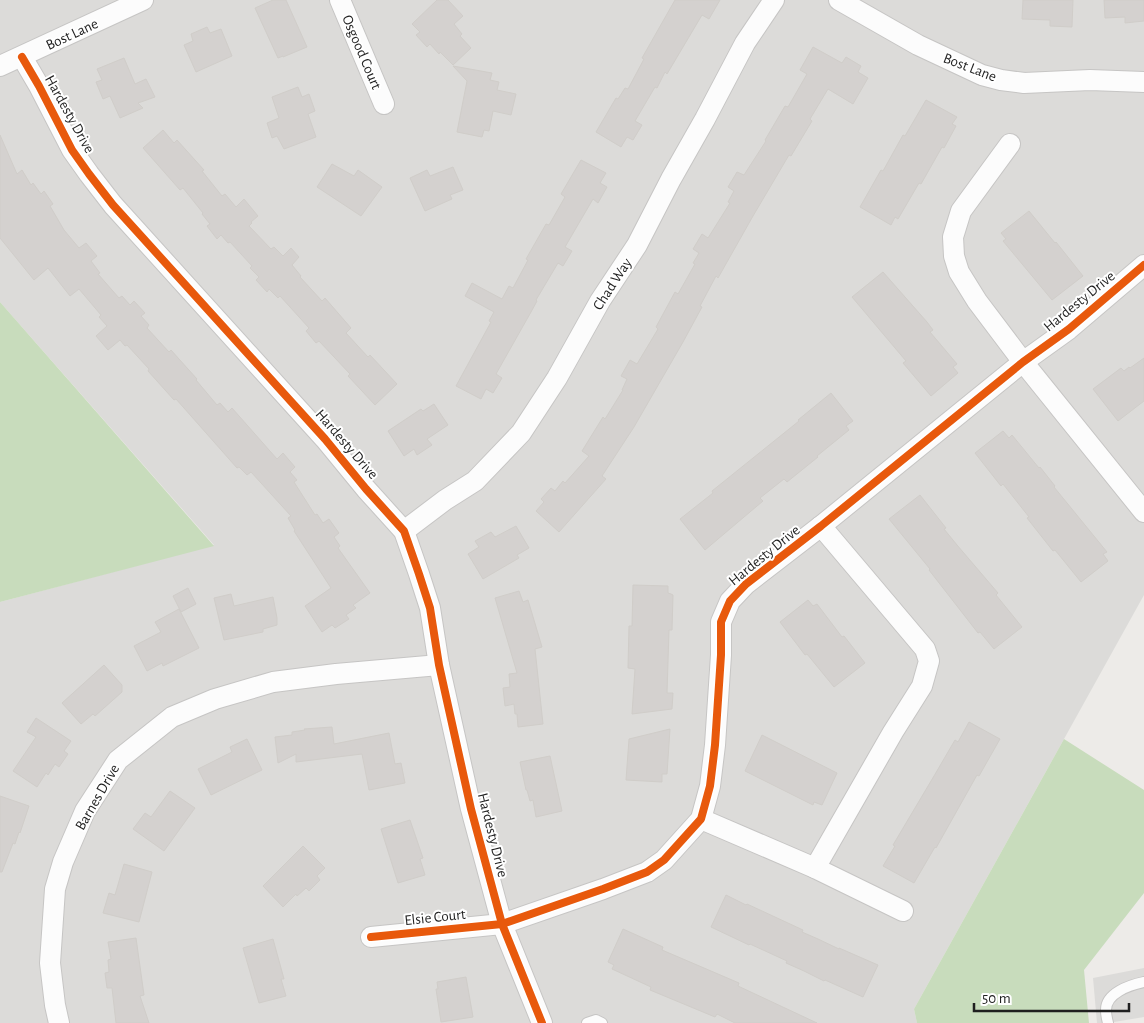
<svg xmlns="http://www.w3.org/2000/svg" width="1144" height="1023" viewBox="0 0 1144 1023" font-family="'Alegreya Sans',sans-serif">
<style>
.residential{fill:#dcdbd9}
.forest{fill:#c8dcbc}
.building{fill:#d4d1cf;stroke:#d0cdc9}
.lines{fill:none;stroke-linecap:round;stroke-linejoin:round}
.service-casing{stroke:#c6c5c4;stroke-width:12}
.minor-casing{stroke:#c6c5c4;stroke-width:22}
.service{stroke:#fcfcfc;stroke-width:10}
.minor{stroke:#fcfcfc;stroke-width:20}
.cycleway-casing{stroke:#fff;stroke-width:11}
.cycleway{stroke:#e8590c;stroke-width:8}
.labels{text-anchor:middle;stroke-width:4;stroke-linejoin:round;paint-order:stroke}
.street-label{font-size:15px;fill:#1f1f1f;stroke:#fff}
</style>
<rect width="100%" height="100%" fill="#edebe8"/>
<g class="residential">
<polygon points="0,0 1144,0 1144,595 914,1009 917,1023 0,1023 0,602 214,545 0,302"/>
<polygon points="1144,968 1144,1017 1108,1023 1097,1023 1093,978"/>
</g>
<g class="forest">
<polygon points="0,302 214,546 0,602"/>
<polygon points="1064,739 1144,790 1144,893 1084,970 1089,1023 917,1023 914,1009"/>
</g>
<g class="building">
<polygon points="273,0 286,0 307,47 283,57 283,56 278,58 255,8"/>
<polygon points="437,0 448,0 463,16 454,24 462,34 460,36 471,48 453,65 440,52 439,54 430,44 427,47 416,35 420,32 412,24"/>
<polygon points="675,0 720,0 709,19 702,15 667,74 665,72 657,88 655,87 635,121 642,125 633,140 627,137 621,147 596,132 616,98 618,99 625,88 628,89 644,59 642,58"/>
<polygon points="1023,0 1073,0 1072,27 1050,26 1050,20 1022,19"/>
<polygon points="1104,0 1144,0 1144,21 1125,23 1125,17 1105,18"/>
<polygon points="207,27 210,33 221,29 232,56 196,72 184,45 193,41 191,34"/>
<polygon points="813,47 842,63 846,57 861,66 858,72 868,78 853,104 828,89 810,119 812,121 791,156 789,155 753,216 718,278 716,276 700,306 702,307 683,342 634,427 602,476 606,479 559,532 536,511 544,502 541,499 551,488 555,491 563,481 565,483 589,456 582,451 603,417 605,419 623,390 622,390 627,379 621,376 630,360 637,364 658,329 656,327 675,292 678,294 695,264 693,263 699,253 693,249 702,234 708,238 730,203 728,202 734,191 728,187 737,172 744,175 766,141 765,140 785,106 788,107 807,74 800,70"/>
<polygon points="124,58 135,84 146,79 155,97 138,103 143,108 120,118 110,96 103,99 96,82 102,80 97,69"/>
<polygon points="453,66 492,73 490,80 499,82 497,90 516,94 511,115 493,111 489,131 484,130 482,137 457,132 467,81"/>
<polygon points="298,87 302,97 309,94 315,111 308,114 316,137 284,149 277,136 272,138 267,123 279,118 272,97"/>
<polygon points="926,100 957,117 952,124 956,126 944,148 942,147 921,184 919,183 898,219 895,217 891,225 860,207 881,170 883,171 903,135 905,136"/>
<polygon points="163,130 174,143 177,140 204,170 202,171 222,196 225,194 236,207 244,199 258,216 251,222 252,223 249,226 271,249 274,247 283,256 291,248 299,257 292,265 301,276 300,277 322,301 325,298 351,328 346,333 368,357 370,355 397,384 375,405 348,376 350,374 319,341 316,343 306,331 309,328 280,296 278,298 269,289 267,292 256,280 259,277 250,268 252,266 230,242 228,243 221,235 217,239 207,226 210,224 202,214 203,213 183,188 180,190 143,148"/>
<polygon points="0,135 17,174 22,170 31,185 33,183 41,194 44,191 53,204 50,206 64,230 79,248 86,243 97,256 91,261 100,273 98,274 119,298 122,296 130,305 134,301 145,313 141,316 149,325 147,328 169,352 171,350 179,359 197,379 196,380 217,405 220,403 228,412 232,408 277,459 283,453 295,467 290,472 297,480 294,482 315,515 317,514 323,523 329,519 339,533 334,537 340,546 338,548 370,593 353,605 356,608 346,615 349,619 335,628 332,625 322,632 305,606 331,588 294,531 295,530 288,518 291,516 251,472 247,475 239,467 237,468 176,399 174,400 148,371 149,369 127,345 125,346 120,340 108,350 96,336 107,326 99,317 101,315 79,289 70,296 48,268 34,280 0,238"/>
<polygon points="581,160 606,173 600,183 607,187 598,203 593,199 565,247 572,251 563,266 558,263 536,300 537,301 531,312 496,374 502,378 493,393 486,389 481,399 456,386 491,322 489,321 494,312 465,296 472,283 502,299 509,286 513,288 528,260 526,259 546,224 549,225 565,197 561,194"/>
<polygon points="332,164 354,176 358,170 382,187 361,216 317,187"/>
<polygon points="453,167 463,190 450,195 452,199 425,211 410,178 427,170 430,176"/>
<polygon points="1029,211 1055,243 1056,242 1083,276 1052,300 1003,241 1006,239 1001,233"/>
<polygon points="883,272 927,322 933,330 930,332 957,364 953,367 958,373 931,396 903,363 906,361 852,297"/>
<polygon points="1144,358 1144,401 1118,421 1093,389 1121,368 1124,371 1129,367 1130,368"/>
<polygon points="831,393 853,421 846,426 849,430 817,456 818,457 787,482 784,479 760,498 763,501 705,550 680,519 713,493 712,491 799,421 798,420"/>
<polygon points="434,404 448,425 427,439 432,445 417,455 414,449 404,456 388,431 421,409 423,411"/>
<polygon points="1003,431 1009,438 1012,435 1039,468 1040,467 1055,486 1054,487 1107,552 1103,554 1108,561 1081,582 1055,550 1053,551 1027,518 1029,517 1003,484 1001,486 975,453"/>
<polygon points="920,495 946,528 944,529 957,545 998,593 996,595 1022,627 994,649 980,632 978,633 929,570 930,569 889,519"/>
<polygon points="516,526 529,548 517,555 519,558 483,579 468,554 479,547 475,541 491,532 495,537"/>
<polygon points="633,585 668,586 668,593 671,594 673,595 672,630 669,630 667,693 673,693 672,709 632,714 635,669 628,668 629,626 632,626"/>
<polygon points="188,588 196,604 181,612 173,596"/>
<polygon points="519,591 523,602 528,600 542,647 535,649 543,724 518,727 517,714 515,714 514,704 505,706 503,688 510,687 509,674 517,673 495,598"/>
<polygon points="231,594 234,606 273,597 277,618 277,625 263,629 263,632 224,640 214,598"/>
<polygon points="808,600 813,606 817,604 842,637 844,636 865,663 834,687 807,654 805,655 780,622"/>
<polygon points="179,609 199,648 163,666 162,663 147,671 134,646 161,632 155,622"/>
<polygon points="104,665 122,685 122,692 95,716 93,714 81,724 62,703"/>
<polygon points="36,718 71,741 64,751 68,754 59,767 55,764 48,775 46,773 37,787 13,771 36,737 27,732"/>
<polygon points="969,722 1000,739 979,776 977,775 936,848 935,847 914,883 883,866 895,846 893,845 934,776 955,740 958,742"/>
<polygon points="332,727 334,744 389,733 395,764 401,763 405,783 369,790 362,754 296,762 296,754 278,763 275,737 292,735 292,732 305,730 304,729"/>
<polygon points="670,729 667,774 662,774 662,782 626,780 629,739"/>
<polygon points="762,735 837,773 822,805 814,802 813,805 745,771"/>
<polygon points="247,739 262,770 211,795 198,769 232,752 230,747"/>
<polygon points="550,756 562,811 536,817 533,800 530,801 527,790 526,790 520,762"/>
<polygon points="170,791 195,808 164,851 133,829 145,813 151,817"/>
<polygon points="0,796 29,806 20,833 19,832 15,844 13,843 2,872 0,872"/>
<polygon points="410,820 423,858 420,859 425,875 398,883 381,829"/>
<polygon points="303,846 325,868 317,876 320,880 309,891 306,888 297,896 296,894 283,907 263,886"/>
<polygon points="124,864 152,872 139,922 103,913 109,893 115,895"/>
<polygon points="726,895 746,905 747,904 803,930 802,932 818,939 839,949 839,948 878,965 863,997 825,980 824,981 804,971 786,963 787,961 750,944 749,945 711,927"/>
<polygon points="623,929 663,947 662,950 739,983 738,986 817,1023 735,1023 717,1014 715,1017 650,990 651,987 612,969 614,965 608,962"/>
<polygon points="136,938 144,995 140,996 149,1023 116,1023 112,988 107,988 105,973 109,972 108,960 111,959 108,942"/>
<polygon points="273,939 284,979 281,979 286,996 259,1003 243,948"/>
<polygon points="466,977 473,1017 441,1022 436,989 438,989 437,982"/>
</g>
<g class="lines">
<defs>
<g id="service">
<polyline points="587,1023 596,1020 602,1023"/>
<path d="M1108,1023c-1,-4 -2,-8 -2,-12 -1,-18 24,-26 38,-29"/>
</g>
<g id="minor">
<polyline points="340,0 384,104"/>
<polyline points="839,0 918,45 982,75 1001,80 1024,83 1090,80 1144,82"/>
<polyline points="22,57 39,86 72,150 89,174 113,205 325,439 366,489 404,531 419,574 430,608 439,665 471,809 502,924 542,1023"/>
<polyline points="0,66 143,0"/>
<polyline points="1010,144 961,211 953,237 954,256 959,272 977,301 1023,362 1144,512"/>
<polyline points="404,531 445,500 475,481 521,433 557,378 600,301 637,245 671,179 705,119 745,43 774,0"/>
<polyline points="701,819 815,868 903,911"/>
<polyline points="815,868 893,732 922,686 929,661 925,649 821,526"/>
<polyline points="371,937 502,924 603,889 647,872 664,860 701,819 710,786 715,745 721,655 721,622 730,601 746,584 821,526 1023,362 1069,329 1144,265"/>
<polyline points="59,1023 55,1005 50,963 55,889 63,862 85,811 118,760 172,717 215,699 273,682 336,674 439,665"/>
</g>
</defs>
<use href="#service" class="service-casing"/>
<use href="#minor" class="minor-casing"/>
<use href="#service" class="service"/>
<use href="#minor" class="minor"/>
<defs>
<g id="cycleway">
<polyline points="22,57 39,86 72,150 89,174 113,205 325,439 366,489 404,531 419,574 430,608 439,665 471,809 502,924 542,1023"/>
<polyline points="371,937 502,924 603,889 647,872 664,860 701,819 710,786 715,745 721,655 721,622 730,601 746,584 821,526 1023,362 1069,329 1144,265"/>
</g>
</defs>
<use href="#cycleway" class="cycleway-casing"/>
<use href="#cycleway" class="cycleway"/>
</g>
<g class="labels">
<g class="street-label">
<text transform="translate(72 34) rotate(-25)" y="5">Bost Lane</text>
<text transform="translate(362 52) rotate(67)" y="5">Osgood Court</text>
<text transform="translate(970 67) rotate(21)" y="5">Bost Lane</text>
<text transform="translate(70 114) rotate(61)" y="5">Hardesty Drive</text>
<text transform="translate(612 284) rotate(-57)" y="5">Chad Way</text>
<text transform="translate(1079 301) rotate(-39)" y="5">Hardesty Drive</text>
<text transform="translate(347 444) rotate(49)" y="5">Hardesty Drive</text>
<text transform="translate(764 555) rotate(-39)" y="5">Hardesty Drive</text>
<text transform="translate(97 797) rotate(-60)" y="5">Barnes Drive</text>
<text transform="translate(493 835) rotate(76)" y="5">Hardesty Drive</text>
<text transform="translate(435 917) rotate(-6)" y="5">Elsie Court</text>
</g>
</g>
<path d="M974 1003v8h155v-8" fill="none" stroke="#1f1f1f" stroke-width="2.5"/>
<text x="982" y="1003" font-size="15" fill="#1f1f1f" stroke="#ffffff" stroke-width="4" paint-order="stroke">50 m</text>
</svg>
